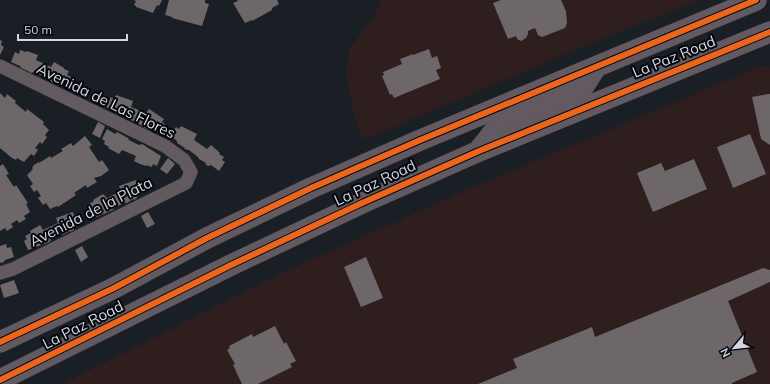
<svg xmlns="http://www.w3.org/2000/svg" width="770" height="384" viewBox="0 0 770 384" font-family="Mulish,sans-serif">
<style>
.commercial{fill:#2e1e1d}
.building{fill:#6d6769}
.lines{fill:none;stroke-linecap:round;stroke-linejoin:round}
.street-casing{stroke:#35393e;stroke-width:14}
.primary-casing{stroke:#35393e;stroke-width:22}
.street{stroke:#635a5f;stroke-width:13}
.primary{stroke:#635a61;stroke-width:21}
.cycleway-casing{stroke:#05070d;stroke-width:8}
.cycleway{stroke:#eb651d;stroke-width:6}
.labels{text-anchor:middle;stroke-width:4;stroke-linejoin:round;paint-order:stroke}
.street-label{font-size:15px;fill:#d2d7e0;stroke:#05070d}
</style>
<rect width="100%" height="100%" fill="#1a1e25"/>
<g class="commercial">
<polygon points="381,0 699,0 595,42 363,140 353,111 346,72 349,49 375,15"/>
<polygon points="761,66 770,67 770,384 62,384 282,273 466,190"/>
</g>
<g class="building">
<polygon points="133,0 162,0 159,6 157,5 153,13 136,7 136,6 134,5 136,1"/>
<polygon points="169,0 205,0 205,3 209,4 202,26 172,18 172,17 165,15"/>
<polygon points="237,0 277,0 279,4 272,8 272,10 252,21 252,20 245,23 233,3 238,1"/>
<polygon points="501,0 561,0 566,11 567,23 565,28 542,37 538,35 535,28 528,31 528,34 526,38 521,41 517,39 516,36 508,39 493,3"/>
<polygon points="0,40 2,41 1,45 4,47 0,55"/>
<polygon points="429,49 432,58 437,56 441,68 436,70 440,79 394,98 392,94 390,95 382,76 384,75 383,72 402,64 400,59 413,54 413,55"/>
<polygon points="20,50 26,52 27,51 38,55 36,60 51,67 54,62 64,68 64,69 69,71 67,75 71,77 67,86 58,82 56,84 52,82 49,79 45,79 44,76 34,72 31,73 28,71 21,68 20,66 11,62 15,52 19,54"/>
<polygon points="0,93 5,98 7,94 16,101 15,103 26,112 27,109 44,122 43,124 49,130 45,135 47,137 42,144 40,142 35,148 38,150 34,156 31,154 24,162 17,158 16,160 12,158 0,148"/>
<polygon points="768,94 770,94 770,145 761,139 752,97"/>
<polygon points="116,95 133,101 131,107 146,113 149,109 164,119 162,122 165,124 161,133 152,129 150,131 140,125 138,123 115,113 115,111 106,107 111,97 114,99"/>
<polygon points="98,122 105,126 100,138 92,134"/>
<polygon points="181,126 197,134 194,140 207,149 211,145 220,153 219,154 224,157 222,160 225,162 219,171 211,165 208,166 205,164 206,163 199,159 198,157 189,150 184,149 185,148 177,143 177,141 169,135 176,127 179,129"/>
<polygon points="107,129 115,134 117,132 128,138 129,140 139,145 142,144 145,146 161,156 157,166 153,164 152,167 146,165 146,166 140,164 134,161 136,156 122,150 119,154 108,148 109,147 104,144 105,141 102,139"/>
<polygon points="750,134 766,174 733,188 717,147"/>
<polygon points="85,136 92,145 89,147 99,162 102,160 109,170 101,176 94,178 97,182 87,188 86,185 74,193 76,195 58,207 57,206 50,209 46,203 43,205 38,198 41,196 37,190 34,192 30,186 33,184 27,175 33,169 32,168 34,165 39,162 39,163 50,156 51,158 63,151 61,149 71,143 73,146"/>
<polygon points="168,158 175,164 167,174 160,169"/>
<polygon points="694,159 707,189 653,212 637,173 661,163 665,171"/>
<polygon points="3,164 9,174 6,175 14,187 16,185 28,203 26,204 30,212 24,216 26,219 19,223 17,220 11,224 13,227 7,231 5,228 0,231 0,166"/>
<polygon points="136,180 137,183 141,182 146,191 137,196 137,198 134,200 133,199 127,203 124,203 114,208 113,210 92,219 87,209 90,207 89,204 94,201 93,200 103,194 107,198 121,191 119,186"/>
<polygon points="73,212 74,215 78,214 82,223 74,228 74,230 70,232 70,231 63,235 61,234 51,239 50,242 28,250 24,241 27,239 25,236 31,233 30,231 40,225 43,230 58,223 56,218"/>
<polygon points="148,212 155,224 147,228 141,216"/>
<polygon points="6,244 7,248 11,247 14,257 5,260 4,262 0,263 0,246"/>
<polygon points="82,246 88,257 81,262 75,250"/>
<polygon points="366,257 383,298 361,307 344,267"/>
<polygon points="763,268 770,270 770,282 728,301 757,372 732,383 732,384 478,384 517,368 513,359 592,327 595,337"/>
<polygon points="14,280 19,293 4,298 0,285"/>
<polygon points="275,326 284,344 286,342 296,361 290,364 292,367 258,384 242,384 233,365 235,364 227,350 230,348 229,346 252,334 253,337"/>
</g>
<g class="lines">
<defs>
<polyline id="street" points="0,66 165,146 184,160 191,172 186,183 13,269 0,273"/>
<g id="primary">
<polyline points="480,149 499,125 573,94 584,86 594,70"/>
<polyline points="0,342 114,288 207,238 311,188 418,141 756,0"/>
<polyline points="0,380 231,265 362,203 479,151 770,32"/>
</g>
</defs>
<use href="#street" class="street-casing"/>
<use href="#primary" class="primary-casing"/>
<use href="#street" class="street"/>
<use href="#primary" class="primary"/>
<defs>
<g id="cycleway">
<polyline points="0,342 114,288 207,238 311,188 418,141 756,0"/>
<polyline points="0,380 231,265 362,203 479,151 770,32"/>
</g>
</defs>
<use href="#cycleway" class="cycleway-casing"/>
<use href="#cycleway" class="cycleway"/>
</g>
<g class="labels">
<g class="street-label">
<text transform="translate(674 57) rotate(-22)" y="5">La Paz Road</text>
<text transform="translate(106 101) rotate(26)" y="5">Avenida de Las Flores</text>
<text transform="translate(375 183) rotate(-25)" y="5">La Paz Road</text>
<text transform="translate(91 212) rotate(-27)" y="5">Avenida de la Plata</text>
<text transform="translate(83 325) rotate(-27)" y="5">La Paz Road</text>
</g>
</g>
<g transform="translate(734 348) rotate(242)" stroke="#05070d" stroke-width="3" paint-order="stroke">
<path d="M0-3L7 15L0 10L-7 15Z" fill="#d2d7e0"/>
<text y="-6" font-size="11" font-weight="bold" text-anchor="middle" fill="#d2d7e0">N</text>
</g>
<path d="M18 34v6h109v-6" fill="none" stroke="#d2d7e0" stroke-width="2"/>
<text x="24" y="34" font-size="12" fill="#d2d7e0" stroke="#05070d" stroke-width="3" paint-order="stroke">50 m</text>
</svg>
